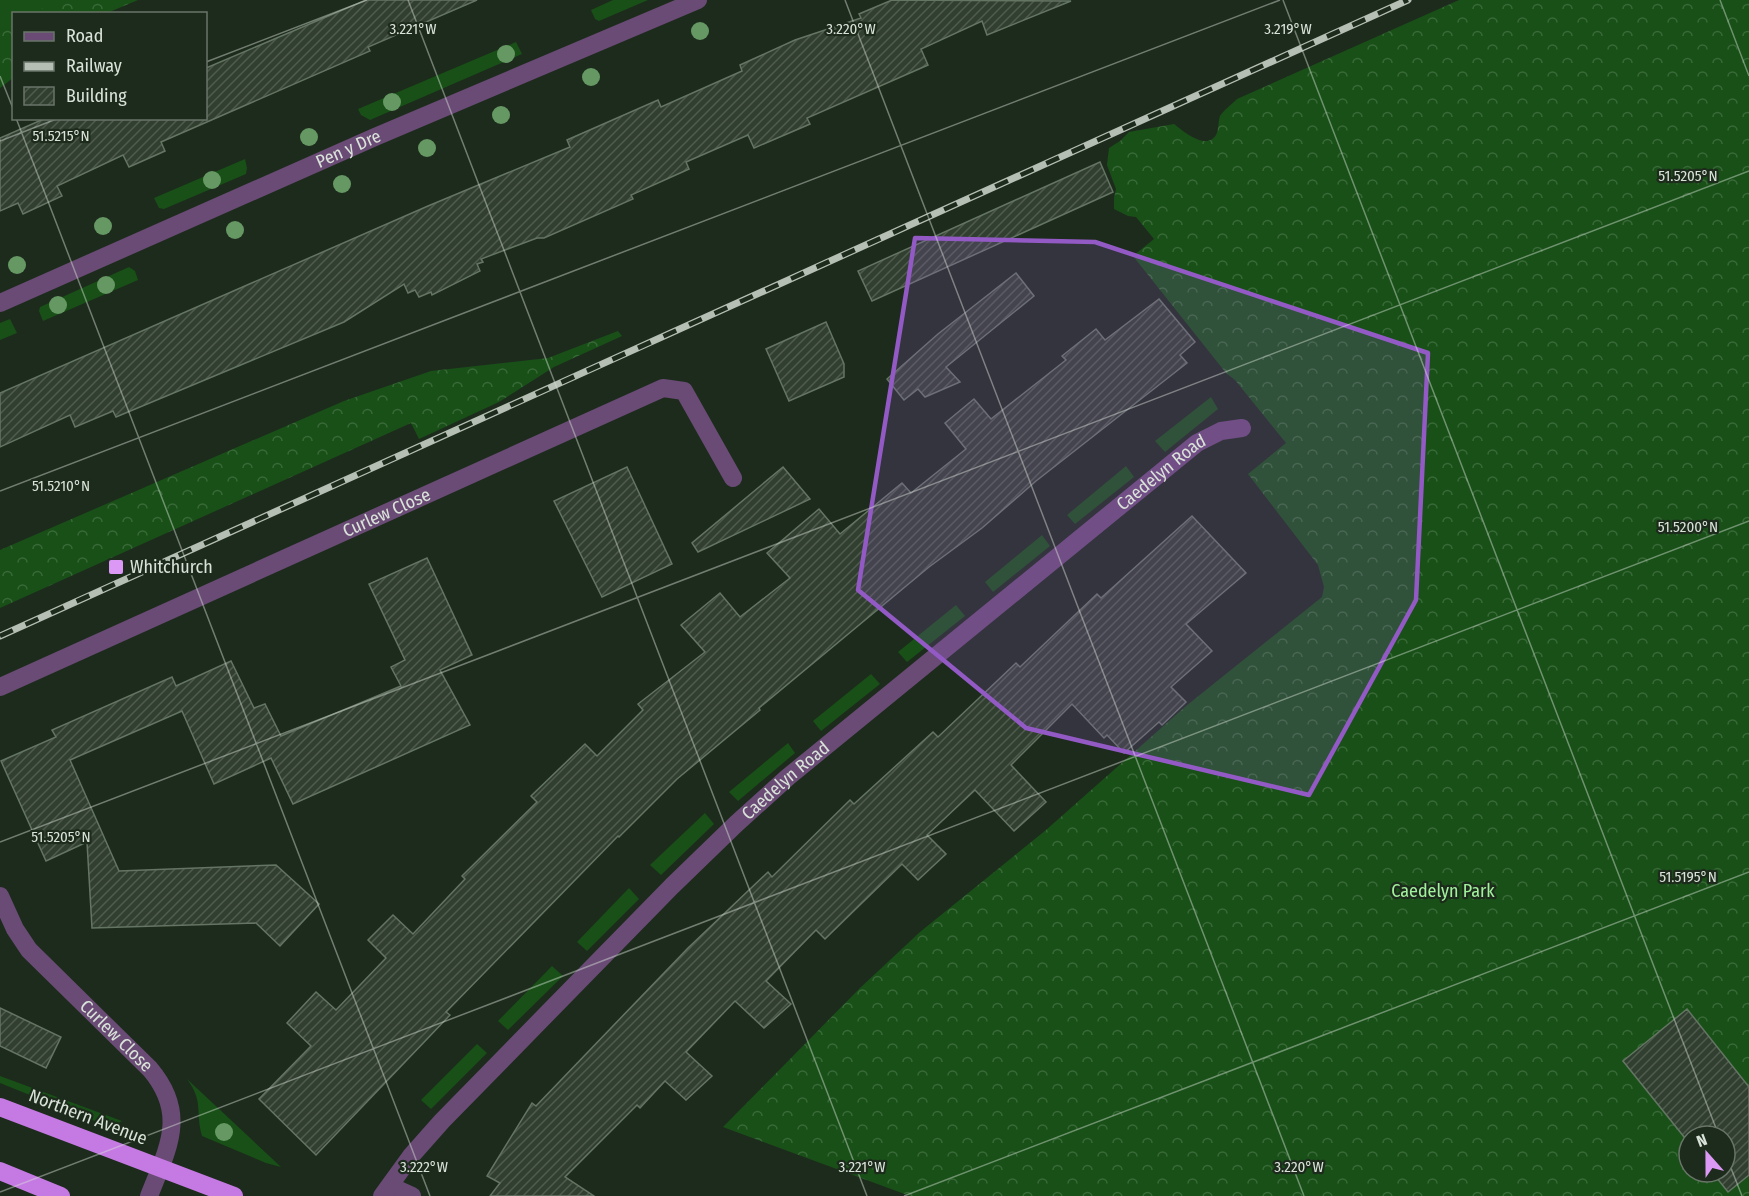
<svg xmlns="http://www.w3.org/2000/svg" width="1749" height="1196" viewBox="0 0 1749 1196" font-family="'Fira Sans Condensed',sans-serif">
<style>
.grass{fill:#185017}
.forest{fill:url(#forest-crowns);fill-rule:evenodd}
.building{fill:url(#building-hatch);stroke:#657564;stroke-width:1.5}
.lines{fill:none;stroke-linecap:round;stroke-linejoin:round}
.minor{stroke:#694b75;stroke-width:18}
.highway{stroke:#c579e2;stroke-width:18}
.rail-casing{stroke:#b5bfb4;stroke-width:7}
.rail{stroke:#1d2b1c;stroke-width:4.5;stroke-dasharray:14;stroke-linecap:butt}
.tree{fill:#669863}
.marked{fill:#935ac6;fill-opacity:0.2;stroke:#935ac6;stroke-width:4.5;stroke-linejoin:round}
.ticks{fill:none;stroke:#dae3d9;stroke-width:1.5;stroke-opacity:0.45}
.poi-dot{fill:#db99f5;stroke:#1d2b1c;stroke-width:2}
.labels{text-anchor:middle;stroke-width:4.5;stroke-linejoin:round;paint-order:stroke}
.street-label{font-size:18px;fill:#dae3d9;stroke:#1d2b1c}
.poi-label{font-size:18px;fill:#dae3d9;stroke:#1d2b1c;text-anchor:start}
.park-label{font-size:18px;fill:#a2f19d;stroke:#1d2b1c}
.ticks-label{font-size:15px;text-anchor:middle;fill:#dae3d9;stroke:#1d2b1c;stroke-width:4.5;stroke-linejoin:round;paint-order:stroke}
</style>
<defs>
<pattern id="forest-crowns" width="20" height="18" patternUnits="userSpaceOnUse" patternTransform="scale(1.5)"><rect width="20" height="18" fill="#185017"/><path d="M2 6a3 3 0 1 1 6 0M12 15a3 3 0 1 1 6 0" fill="none" stroke="#396938"/></pattern>
<pattern id="building-hatch" width="6" height="6" patternUnits="userSpaceOnUse" patternTransform="scale(1.5)"><rect width="6" height="6" fill="#313f30"/><path d="M-1 1l2-2M0 6l6-6M5 7l2-2" fill="none" stroke="#4e5b4d"/></pattern>
</defs>
<rect width="100%" height="100%" fill="#1d2b1c"/>
<g class="grass">
<polygon points="0,0 105,0 76,13 14,14 13,42 0,48"/>
<polygon points="613,0 648,0 599,21 595,19 591,10"/>
<polygon points="516,42 522,54 370,120 361,115 358,109"/>
<polygon points="245,159 247,168 246,174 164,209 159,208 154,198"/>
<polygon points="129,267 135,271 138,280 43,321 39,311 40,307"/>
<polygon points="10,319 17,333 0,340 0,323"/>
<polygon points="1211,397 1218,409 1165,452 1155,441"/>
<polygon points="1126,466 1134,477 1075,524 1067,515"/>
<polygon points="1042,535 1050,546 993,592 985,582"/>
<polygon points="956,605 965,616 907,662 898,652"/>
<polygon points="871,674 880,684 821,731 813,721"/>
<polygon points="788,743 795,753 738,801 729,792"/>
<polygon points="705,813 714,824 661,875 650,865"/>
<polygon points="629,888 639,899 587,951 577,942"/>
<polygon points="552,966 563,976 508,1030 498,1021"/>
<polygon points="477,1044 487,1053 431,1109 421,1100"/>
<polygon points="0,1076 122,1121 117,1124 102,1124 0,1083"/>
<path d="M187,1079l94,88 -15,-4 -64,-27c-7,-25 2,-34 -15,-57z"/>
</g>
<g class="forest">
<polygon points="60,0 138,0 107,13 33,13"/>
<path d="M1459,0h290v1196h-839l-187,-69 137,-139 60,-56 126,-102 140,-124 136,-109 2,-10 -6,-22 -70,-91 38,-31 -51,-63 -9,-7 -93,-117 21,-17 -18,-22 -8,-1 -14,-7v-11l2,-9 -9,-24 2,-17 11,-7 9,-9 45,-8c9,7 32,27 42,11 3,-5 2,-13 4,-19 4,-6 12,-12 17,-17zM1689,1136h36v36h-36z"/>
<polygon points="13,23 13,78 0,88 0,30"/>
<polygon points="618,331 622,336 554,367 499,402 419,439 411,423 0,608 0,550 344,401 431,371 548,358"/>
</g>
<g class="building">
<polygon points="366,0 477,0 368,47 370,51 161,142 165,151 129,167 123,155 57,186 62,196 23,214 18,203 0,211 0,138 46,118 206,118 206,68"/>
<polygon points="892,0 1071,1 987,35 982,21 921,49 928,65 807,118 810,124 754,148 748,135 686,162 689,169 631,195 633,199 544,238 537,238 481,259 483,262 477,264 480,271 432,295 431,292 419,297 415,290 408,293 404,284 344,322 116,417 113,411 75,427 70,415 0,447 0,393 428,206 570,147 567,140 658,100 661,107 742,71 740,65 795,40 861,18 859,14"/>
<polygon points="1100,162 1113,192 872,301 858,271"/>
<polygon points="1016,273 1034,296 946,367 960,382 925,397 918,389 904,400 887,379 938,334"/>
<polygon points="1159,299 1195,342 1180,355 1187,363 1036,481 982,528 929,567 759,708 760,710 677,779 619,837 618,836 446,1012 450,1015 316,1155 259,1099 311,1046 287,1023 316,992 336,1010 386,958 368,940 393,915 413,934 465,879 462,876 537,802 531,796 585,744 597,756 643,710 638,704 705,652 681,625 720,593 740,617 790,578 767,553 819,509 840,534 902,483 911,493 966,449 945,423 974,399 991,419 1066,360 1062,356 1096,329 1105,340"/>
<polygon points="826,322 844,364 844,377 789,401 766,349"/>
<polygon points="627,467 672,564 602,597 554,501"/>
<polygon points="783,467 810,499 698,552 692,543"/>
<polygon points="1192,516 1246,573 1186,624 1212,651 1171,687 1186,702 1162,725 1159,722 1124,753 1107,735 1104,738 1072,704 1011,765 1046,802 1014,831 975,790 927,835 946,854 918,880 902,864 825,939 816,930 766,981 791,1004 764,1028 735,1001 686,1052 712,1076 686,1100 665,1081 640,1108 637,1105 565,1177 594,1196 490,1196 500,1183 487,1176 532,1103 536,1106 688,948 768,872 772,877 850,800 854,804 933,732 938,737 1016,663 1020,667 1097,594 1101,598"/>
<polygon points="427,558 472,655 440,670 470,725 293,804 271,758 214,784 182,711 70,760 119,871 276,865 319,904 280,946 256,923 92,928 87,842 46,861 1,761 56,737 52,730 172,677 176,686 231,661 254,708 265,704 281,736 401,686 391,667 405,660 369,584"/>
<polygon points="0,1008 61,1037 46,1068 0,1046"/>
<polygon points="1687,1009 1749,1087 1749,1175 1728,1192 1712,1172 1725,1172 1725,1136 1689,1136 1689,1143 1623,1061"/>
</g>
<g class="lines">
<g class="minor">
<path id="s1" d="M0,303l375,-166 323,-137"/>
<path id="s2" d="M0,687l663,-299 21,3 49,87"/>
<path id="s3" d="M0,896l15,33 14,21 121,119c38,45 18,79 -1,127"/>
<polyline points="390,1186 412,1196"/>
<path id="s4" d="M382,1196l29,-40 31,-35 230,-235 64,-62 52,-47 409,-334 24,-12 21,-3"/>
</g>
<g class="highway">
<polyline points="0,1107 234,1196"/>
<polyline points="0,1171 61,1196"/>
</g>
<defs>
<polyline id="rail" points="0,636 1408,0"/>
</defs>
<use href="#rail" class="rail-casing"/>
<use href="#rail" class="rail"/>
</g>
<g class="tree">
<circle cx="700" cy="31" r="9"/>
<circle cx="506" cy="54" r="9"/>
<circle cx="591" cy="77" r="9"/>
<circle cx="392" cy="102" r="9"/>
<circle cx="501" cy="115" r="9"/>
<circle cx="309" cy="137" r="9"/>
<circle cx="427" cy="148" r="9"/>
<circle cx="212" cy="180" r="9"/>
<circle cx="342" cy="184" r="9"/>
<circle cx="103" cy="226" r="9"/>
<circle cx="235" cy="230" r="9"/>
<circle cx="17" cy="265" r="9"/>
<circle cx="106" cy="285" r="9"/>
<circle cx="58" cy="305" r="9"/>
<circle cx="224" cy="1132" r="9"/>
</g>
<path class="marked" d="M915,238l180,4 333,111 -12,247 -107,195 -283,-67 -168,-138z"/>
<path class="ticks" d="M408,0l459,1196M845,0l459,1196M1283,0l436,1136M1720,0l29,76M206,62l161,-62M0,76l14,35M16,118l414,1078M0,141l59,-23M0,491l1280,-491M0,842l1749,-671M1725,1153l17,43M0,1192l1749,-671M904,1196l845,-324"/>
<rect class="poi-dot" x="108" y="559" width="16" height="16" rx="3"/>
<g class="labels">
<g class="street-label">
<text dy="6" stroke="none"><textPath href="#s1" startOffset="381">Pen y Dre</textPath></text>
<text dy="6" stroke="none"><textPath href="#s4" startOffset="1066">Caedelyn Road</textPath></text>
<text dy="6" stroke="none"><textPath href="#s2" startOffset="424">Curlew Close</textPath></text>
<text dy="6" stroke="none"><textPath href="#s4" startOffset="580">Caedelyn Road</textPath></text>
<text dy="6" stroke="none"><textPath href="#s3" startOffset="184">Curlew Close</textPath></text>
<text transform="translate(88 1117) rotate(21)" y="6">Northern Avenue</text>
</g>
<g class="poi-label">
<text x="130" y="573">Whitchurch</text>
</g>
<g class="park-label">
<text x="1443" y="897">Caedelyn Park</text>
</g>
</g>
<g class="ticks-label">
<text x="413" y="34">3.221°W</text>
<text x="851" y="34">3.220°W</text>
<text x="1288" y="34">3.219°W</text>
<text x="61" y="141">51.5215°N</text>
<text x="1688" y="181">51.5205°N</text>
<text x="61" y="491">51.5210°N</text>
<text x="1688" y="532">51.5200°N</text>
<text x="61" y="842">51.5205°N</text>
<text x="1688" y="882">51.5195°N</text>
<text x="424" y="1172">3.222°W</text>
<text x="862" y="1172">3.221°W</text>
<text x="1299" y="1172">3.220°W</text>
</g>
<rect x="12" y="12" width="195" height="108" fill="#1d2b1c" stroke="#697568" stroke-width="1.5"/>
<rect x="24" y="32" width="30" height="9" fill="#694b75" stroke="#697568" stroke-width="1.5"/>
<text x="66" y="42" font-size="18" fill="#dae3d9">Road</text>
<rect x="24" y="62" width="30" height="9" fill="#b5bfb4" stroke="#697568" stroke-width="1.5"/>
<text x="66" y="72" font-size="18" fill="#dae3d9">Railway</text>
<rect x="24" y="87" width="30" height="18" fill="url(#building-hatch)" stroke="#697568" stroke-width="1.5"/>
<text x="66" y="102" font-size="18" fill="#dae3d9">Building</text>
<g transform="translate(1707 1154) rotate(339)"><circle r="28" fill="#1d2b1c" stroke="#697568" stroke-width="1.5"/>
<path d="M0-4.5L10 22L0 15L-10 22Z" fill="#db99f5"/>
<text y="-9" font-size="16" font-weight="bold" text-anchor="middle" fill="#dae3d9">N</text>
</g>
</svg>
